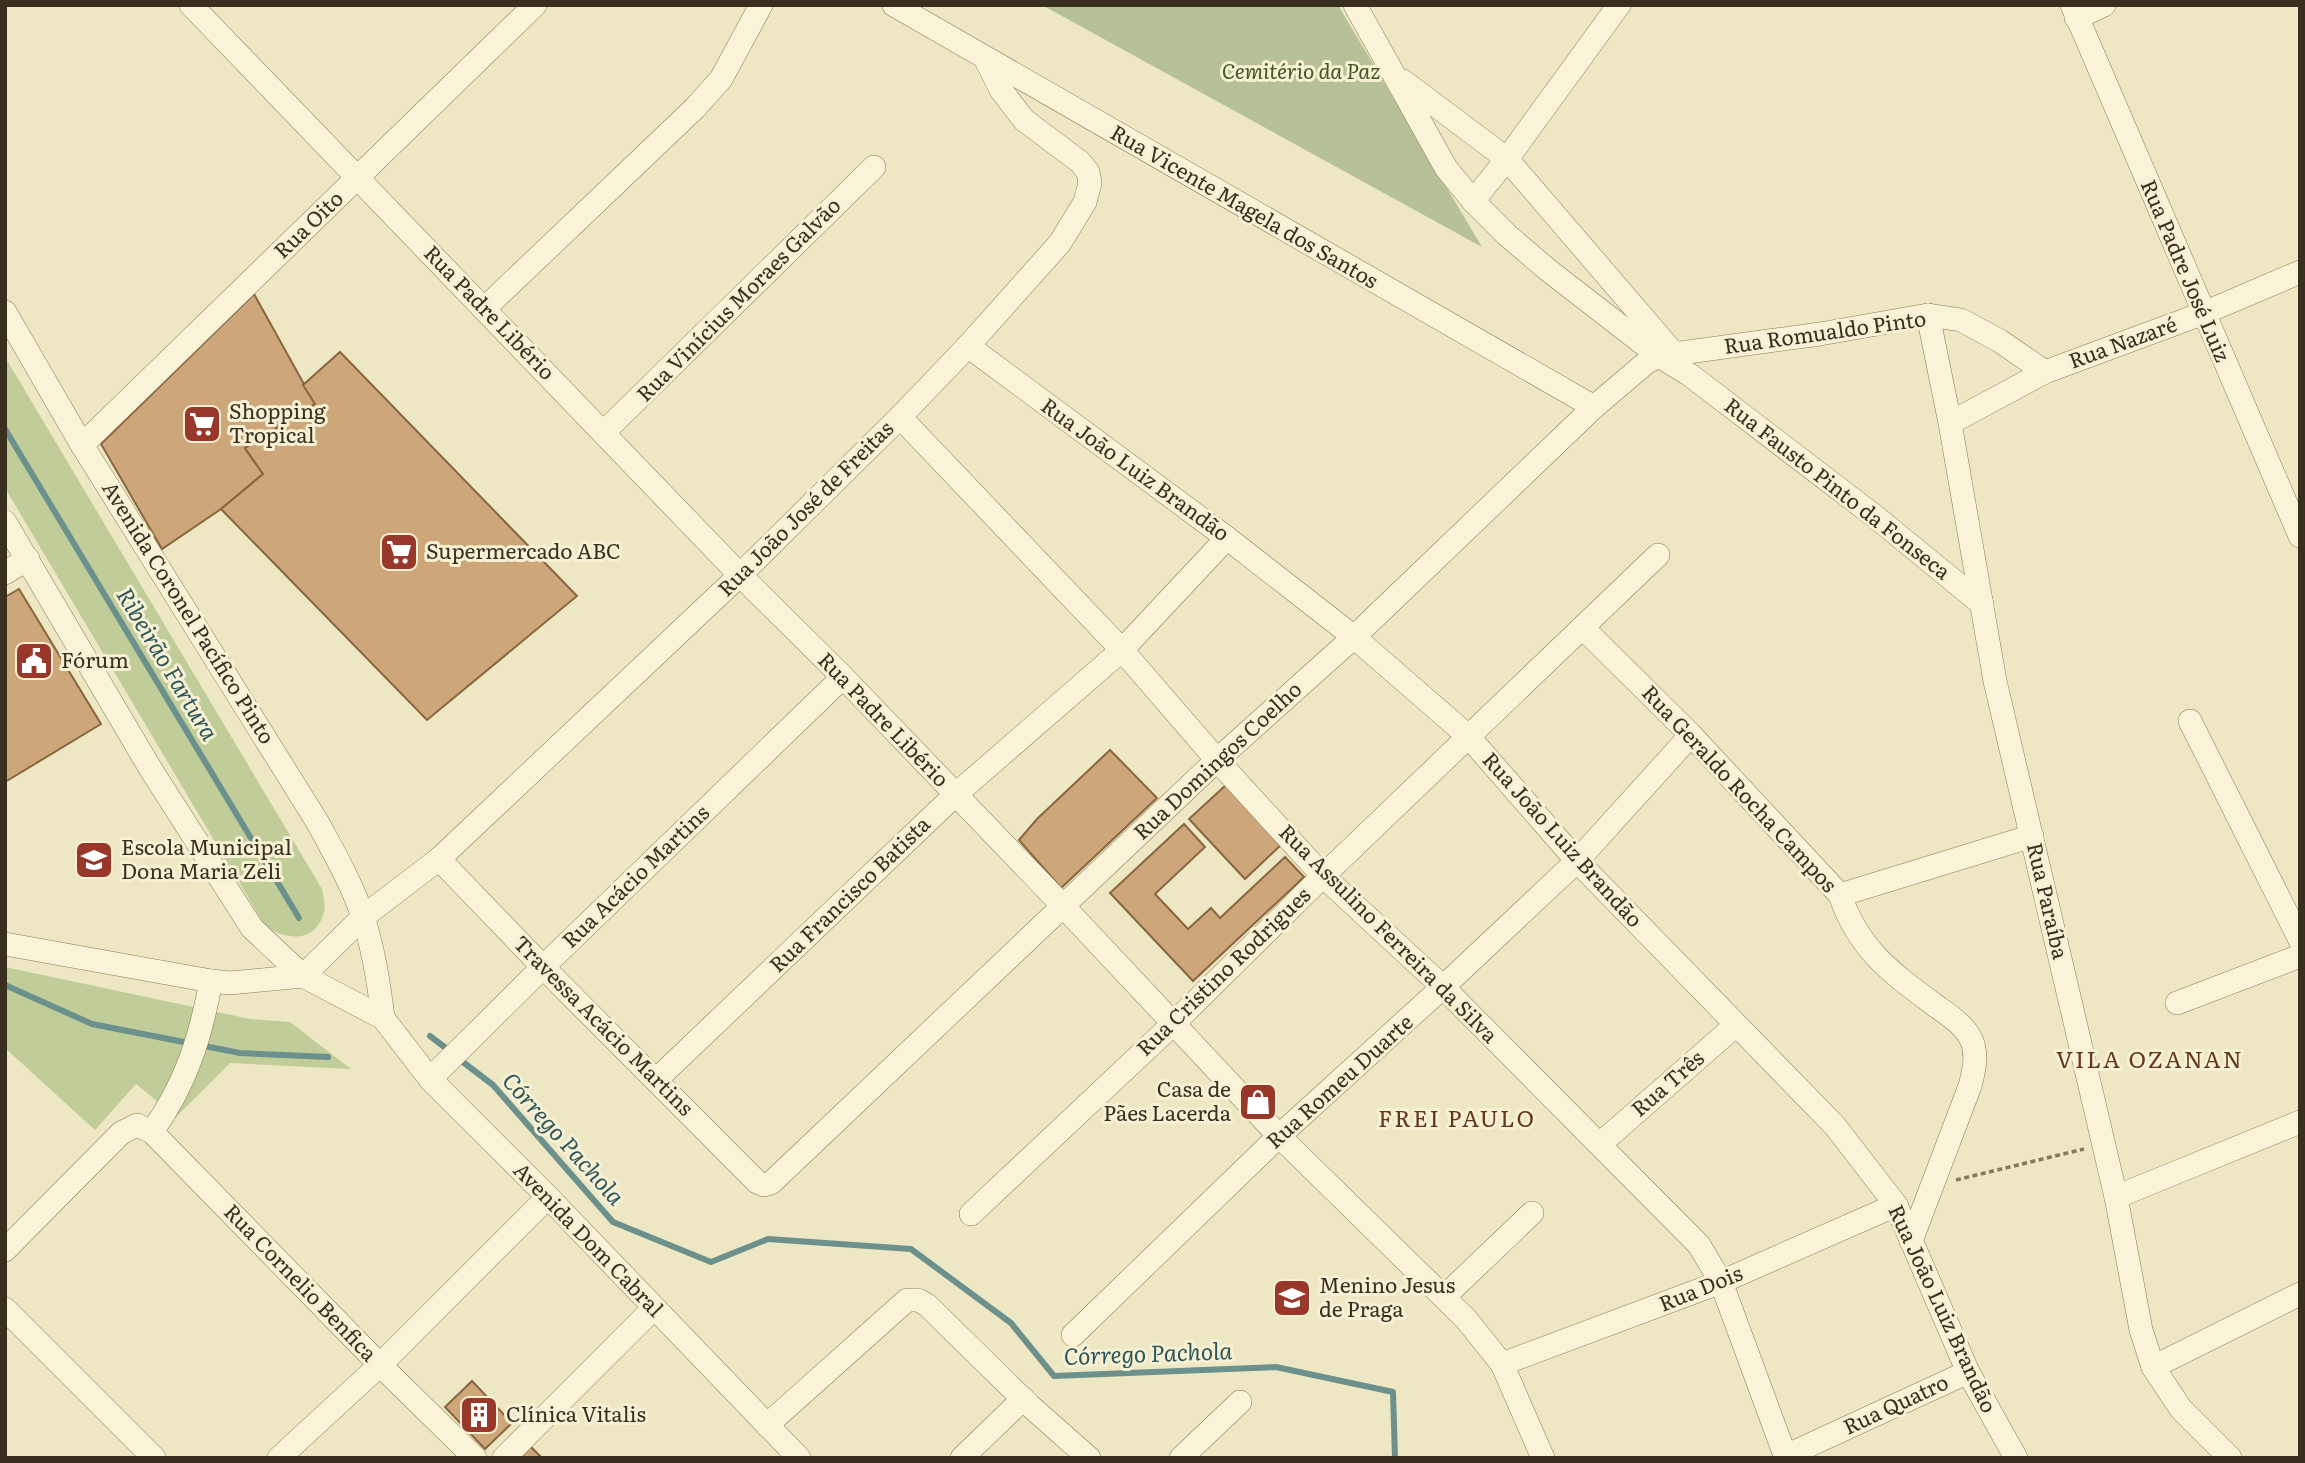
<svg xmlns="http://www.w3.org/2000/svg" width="2305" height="1463" viewBox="0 0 2305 1463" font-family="Literata,serif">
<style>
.green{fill:#c0cd98}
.cemetery{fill:#b7c197}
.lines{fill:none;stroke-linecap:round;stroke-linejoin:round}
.stream{stroke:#6c908c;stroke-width:6}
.building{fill:#cda77a;stroke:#886640;stroke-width:2}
.minor-casing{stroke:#89795a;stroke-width:24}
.path{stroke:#89795a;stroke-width:3.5;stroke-dasharray:5 3.5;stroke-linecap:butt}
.minor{stroke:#f9f3d7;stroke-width:23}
.labels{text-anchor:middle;stroke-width:6;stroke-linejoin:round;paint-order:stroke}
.park-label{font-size:21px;font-style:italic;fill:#435625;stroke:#f6f0d4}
.street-label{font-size:21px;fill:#392f1e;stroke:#f6f0d4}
.poi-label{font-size:21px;fill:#392f1e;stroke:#f6f0d4;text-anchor:start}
.water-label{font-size:23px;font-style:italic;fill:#2e5659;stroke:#f6f0d4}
.neighbourhood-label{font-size:23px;letter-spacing:2px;fill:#66361d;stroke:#f6f0d4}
</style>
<rect width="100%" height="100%" fill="#eee7c4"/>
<g class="green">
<path d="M5,357l317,532c1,7 4,16 2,23 -8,31 -37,29 -59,14l-260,-438z"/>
<polygon points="5,967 250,1019 290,1022 351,1069 230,1063 176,1117 136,1084 95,1130 5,1048"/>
</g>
<polygon class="cemetery" points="1042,5 1338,5 1482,247"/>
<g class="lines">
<g class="stream">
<polyline points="5,429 299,918"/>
<polyline points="5,985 92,1024 240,1053 328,1057"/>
<polyline points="430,1036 451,1052"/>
<polyline points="459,1059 493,1085 613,1222 711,1262 768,1239 911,1249 1011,1323 1054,1376 1276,1367 1393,1392 1395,1458"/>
</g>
</g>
<g class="building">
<polygon points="254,294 315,404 245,448 263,474 221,509 162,549 101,444"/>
<polygon points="340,352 577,596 427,720 221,509 263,474 245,448 315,404 303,385"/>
<polygon points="19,589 101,724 5,782 5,597"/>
<polygon points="1110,750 1157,798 1061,888 1019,840 1037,819"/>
<polygon points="1226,785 1282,844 1245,879 1189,819"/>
<polygon points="1184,824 1205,847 1155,894 1188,929 1211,908 1220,918 1285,857 1304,877 1193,981 1110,893"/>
<polygon points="472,1381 512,1423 485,1449 445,1407"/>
<polygon points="530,1446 542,1458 520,1458"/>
</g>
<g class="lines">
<defs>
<g id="minor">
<polyline points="191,5 740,575 843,677 1064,907 1279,1136 1466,1319 1502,1364 1543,1458"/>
<polyline points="894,5 1594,407"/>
<polyline points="1355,5 1446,168 1473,201 1507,235 1548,270 1659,356 1690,375 1877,518 1982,604"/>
<polyline points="2072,5 2300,536"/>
<polyline points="2076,18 2104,5"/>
<polyline points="1403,81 1507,159 1676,356"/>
<polyline points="1473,201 1507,159 1619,5"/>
<polyline points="484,309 695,108 721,79 761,5"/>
<path d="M5,312l77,133 236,378c16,30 34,61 45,94 11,33 16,67 20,101"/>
<polyline points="1928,315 1950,423 1995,681 2116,1197 2141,1330 2153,1367 2181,1409 2230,1458"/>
<polyline points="968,346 1227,538 1354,637 1468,736 1577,861 1835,1126 1896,1205 1968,1372 2016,1458"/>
<polyline points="900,417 1122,650 1217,760 1323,876 1443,987 1699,1245 1721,1282 1786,1458"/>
<polyline points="1950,423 2045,372 2204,313 2300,272"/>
<polyline points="604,432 874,167"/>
<polyline points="82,445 535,5"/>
<polyline points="5,522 150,768 252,928 303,976 383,1018 430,1079 548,1197 799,1458"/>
<polyline points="5,573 28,559"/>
<path d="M1583,628l108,107 149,160c18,53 49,76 92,108 13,10 31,20 39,36 7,15 3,32 -1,47l-59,155"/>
<polyline points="2190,721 2300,940"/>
<polyline points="439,859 543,967 757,1182 764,1185 771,1183 1217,760 1354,637 1594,407 1647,362 1659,356 1820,334 1928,315 1961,320 2000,341 2045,372"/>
<polyline points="1840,895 2032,836"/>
<polyline points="5,944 211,981"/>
<polyline points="2177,1003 2300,956"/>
<polyline points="430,1079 543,967 843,677"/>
<polyline points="656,1080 955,795 1122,650 1227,538"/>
<path d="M152,1132c34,-49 48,-92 59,-151l19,2 73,-7 60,-59 76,-58 301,-284 160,-158 68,-71 92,-103 25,-41 5,-19 -2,-11 -8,-10 -56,-42 -23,-30 -16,-32"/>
<polyline points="1600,1144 1736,1025"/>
<polyline points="2116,1197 2300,1122"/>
<polyline points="971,1214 1172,1025 1323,876 1658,555"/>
<polyline points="5,1250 121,1133 137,1125 152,1132 380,1365 475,1458"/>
<polyline points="1444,1297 1532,1213"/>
<polyline points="5,1309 154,1458"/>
<polyline points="1073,1335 1279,1136 1443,987 1577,861 1691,735"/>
<polyline points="1502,1364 1721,1282 1896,1205"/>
<polyline points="2153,1367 2300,1294"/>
<polyline points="767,1425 907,1300 918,1300 927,1305 1029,1405 1089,1458"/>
<polyline points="1786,1456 1968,1372"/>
<polyline points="279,1458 380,1365 548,1197"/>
<polyline points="504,1458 654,1308"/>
<polyline points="962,1458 1023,1399"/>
<polyline points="1181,1458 1240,1402"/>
</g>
</defs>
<use href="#minor" class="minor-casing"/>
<polyline class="path" points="1956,1180 2084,1149"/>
<use href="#minor" class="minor"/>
</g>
<defs>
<symbol id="supermarket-square" viewBox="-11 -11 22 22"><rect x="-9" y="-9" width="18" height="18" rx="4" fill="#98372a" stroke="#f6f0d4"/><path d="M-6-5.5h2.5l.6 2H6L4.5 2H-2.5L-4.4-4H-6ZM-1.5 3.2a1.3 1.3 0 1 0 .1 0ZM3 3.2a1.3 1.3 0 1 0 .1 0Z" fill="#fff"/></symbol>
<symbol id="civic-square" viewBox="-11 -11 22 22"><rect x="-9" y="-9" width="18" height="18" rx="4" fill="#98372a" stroke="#f6f0d4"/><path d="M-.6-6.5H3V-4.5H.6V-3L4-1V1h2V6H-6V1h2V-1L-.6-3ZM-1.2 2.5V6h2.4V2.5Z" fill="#fff"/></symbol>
<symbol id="school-square" viewBox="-11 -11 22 22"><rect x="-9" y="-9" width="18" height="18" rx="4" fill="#98372a" stroke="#f6f0d4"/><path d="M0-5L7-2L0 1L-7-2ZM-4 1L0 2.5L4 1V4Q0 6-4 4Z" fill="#fff"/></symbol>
<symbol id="shop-square" viewBox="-11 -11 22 22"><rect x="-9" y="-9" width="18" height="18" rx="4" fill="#98372a" stroke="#f6f0d4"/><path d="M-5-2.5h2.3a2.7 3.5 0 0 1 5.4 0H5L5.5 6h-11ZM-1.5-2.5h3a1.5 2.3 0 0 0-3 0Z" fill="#fff"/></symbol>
<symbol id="building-square" viewBox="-11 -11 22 22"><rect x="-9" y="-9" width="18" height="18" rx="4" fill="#98372a" stroke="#f6f0d4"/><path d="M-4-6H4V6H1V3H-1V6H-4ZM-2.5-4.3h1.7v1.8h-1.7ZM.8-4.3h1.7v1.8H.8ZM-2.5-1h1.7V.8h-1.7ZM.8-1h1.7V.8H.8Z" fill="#fff"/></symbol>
</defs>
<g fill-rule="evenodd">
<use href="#supermarket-square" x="180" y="402" width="44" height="44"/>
<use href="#supermarket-square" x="377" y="530" width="44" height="44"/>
<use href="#civic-square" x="12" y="639" width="44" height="44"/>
<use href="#school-square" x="72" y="838" width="44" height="44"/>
<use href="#shop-square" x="1236" y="1080" width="44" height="44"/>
<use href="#school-square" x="1270" y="1276" width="44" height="44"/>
<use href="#building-square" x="457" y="1393" width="44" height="44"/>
</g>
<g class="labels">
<g class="park-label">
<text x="1301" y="79">Cemitério da Paz</text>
</g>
<g class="street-label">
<text transform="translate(1244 207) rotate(30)" y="7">Rua Vicente Magela dos Santos</text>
<text transform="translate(309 225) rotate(-44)" y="7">Rua Oito</text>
<text transform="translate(2185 271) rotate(67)" y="7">Rua Padre José Luiz</text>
<text transform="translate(739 300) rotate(-45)" y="7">Rua Vinícius Moraes Galvão</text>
<text transform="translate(489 313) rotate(46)" y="7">Rua Padre Libério</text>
<text transform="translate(1825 333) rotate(-8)" y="7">Rua Romualdo Pinto</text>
<text transform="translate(2123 343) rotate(-20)" y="7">Rua Nazaré</text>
<text transform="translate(1135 470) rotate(36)" y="7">Rua João Luiz Brandão</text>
<text transform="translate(1837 489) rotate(38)" y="7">Rua Fausto Pinto da Fonseca</text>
<text transform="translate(806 509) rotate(-45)" y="7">Rua João José de Freitas</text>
<text transform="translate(188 613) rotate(58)" y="7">Avenida Coronel Pacífico Pinto</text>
<text transform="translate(883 720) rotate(46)" y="7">Rua Padre Libério</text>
<text transform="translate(1218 761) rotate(-43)" y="7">Rua Domingos Coelho</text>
<text transform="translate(1739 789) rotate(47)" y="7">Rua Geraldo Rocha Campos</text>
<text transform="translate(1562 840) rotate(48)" y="7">Rua João Luiz Brandão</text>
<text transform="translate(636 877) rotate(-44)" y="7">Rua Acácio Martins</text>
<text transform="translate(850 895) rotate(-44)" y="7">Rua Francisco Batista</text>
<text transform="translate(2047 901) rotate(77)" y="7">Rua Paraíba</text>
<text transform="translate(1388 934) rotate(45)" y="7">Rua Assulino Ferreira da Silva</text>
<text transform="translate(1224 972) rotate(-44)" y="7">Rua Cristino Rodrigues</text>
<text transform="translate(603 1026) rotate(45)" y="7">Travessa Acácio Martins</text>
<text transform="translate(1340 1082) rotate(-42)" y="7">Rua Romeu Duarte</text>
<text transform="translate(1668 1084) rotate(-41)" y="7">Rua Três</text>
<text transform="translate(588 1240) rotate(46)" y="7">Avenida Dom Cabral</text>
<text transform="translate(300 1283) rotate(46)" y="7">Rua Cornelio Benfica</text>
<text transform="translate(1701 1289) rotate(-22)" y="7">Rua Dois</text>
<text transform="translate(1942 1309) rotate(65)" y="7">Rua João Luiz Brandão</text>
<text transform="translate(1896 1405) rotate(-25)" y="7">Rua Quatro</text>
</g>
<g class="poi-label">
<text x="229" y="419">Shopping<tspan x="229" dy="24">Tropical</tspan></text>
<text x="426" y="559">Supermercado ABC</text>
<text x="61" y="668">Fórum</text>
<text x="121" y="855">Escola Municipal<tspan x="121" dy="24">Dona Maria Zeli</tspan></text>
<text x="1231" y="1097" text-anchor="end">Casa de<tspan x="1231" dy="24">Pães Lacerda</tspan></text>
<text x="1319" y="1293">Menino Jesus<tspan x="1319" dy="24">de Praga</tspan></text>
<text x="506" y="1422">Clínica Vitalis</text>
</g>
<g class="water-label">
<text transform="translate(167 664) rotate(59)" y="8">Ribeirão Fartura</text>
<text transform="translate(563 1139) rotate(48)" y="8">Córrego Pachola</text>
<text transform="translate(1148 1354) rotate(-2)" y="8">Córrego Pachola</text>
</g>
<g class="neighbourhood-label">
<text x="2150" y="1068">VILA OZANAN</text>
<text x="1457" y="1127">FREI PAULO</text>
</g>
</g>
<rect width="2305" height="1463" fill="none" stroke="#392f1e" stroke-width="14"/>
</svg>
